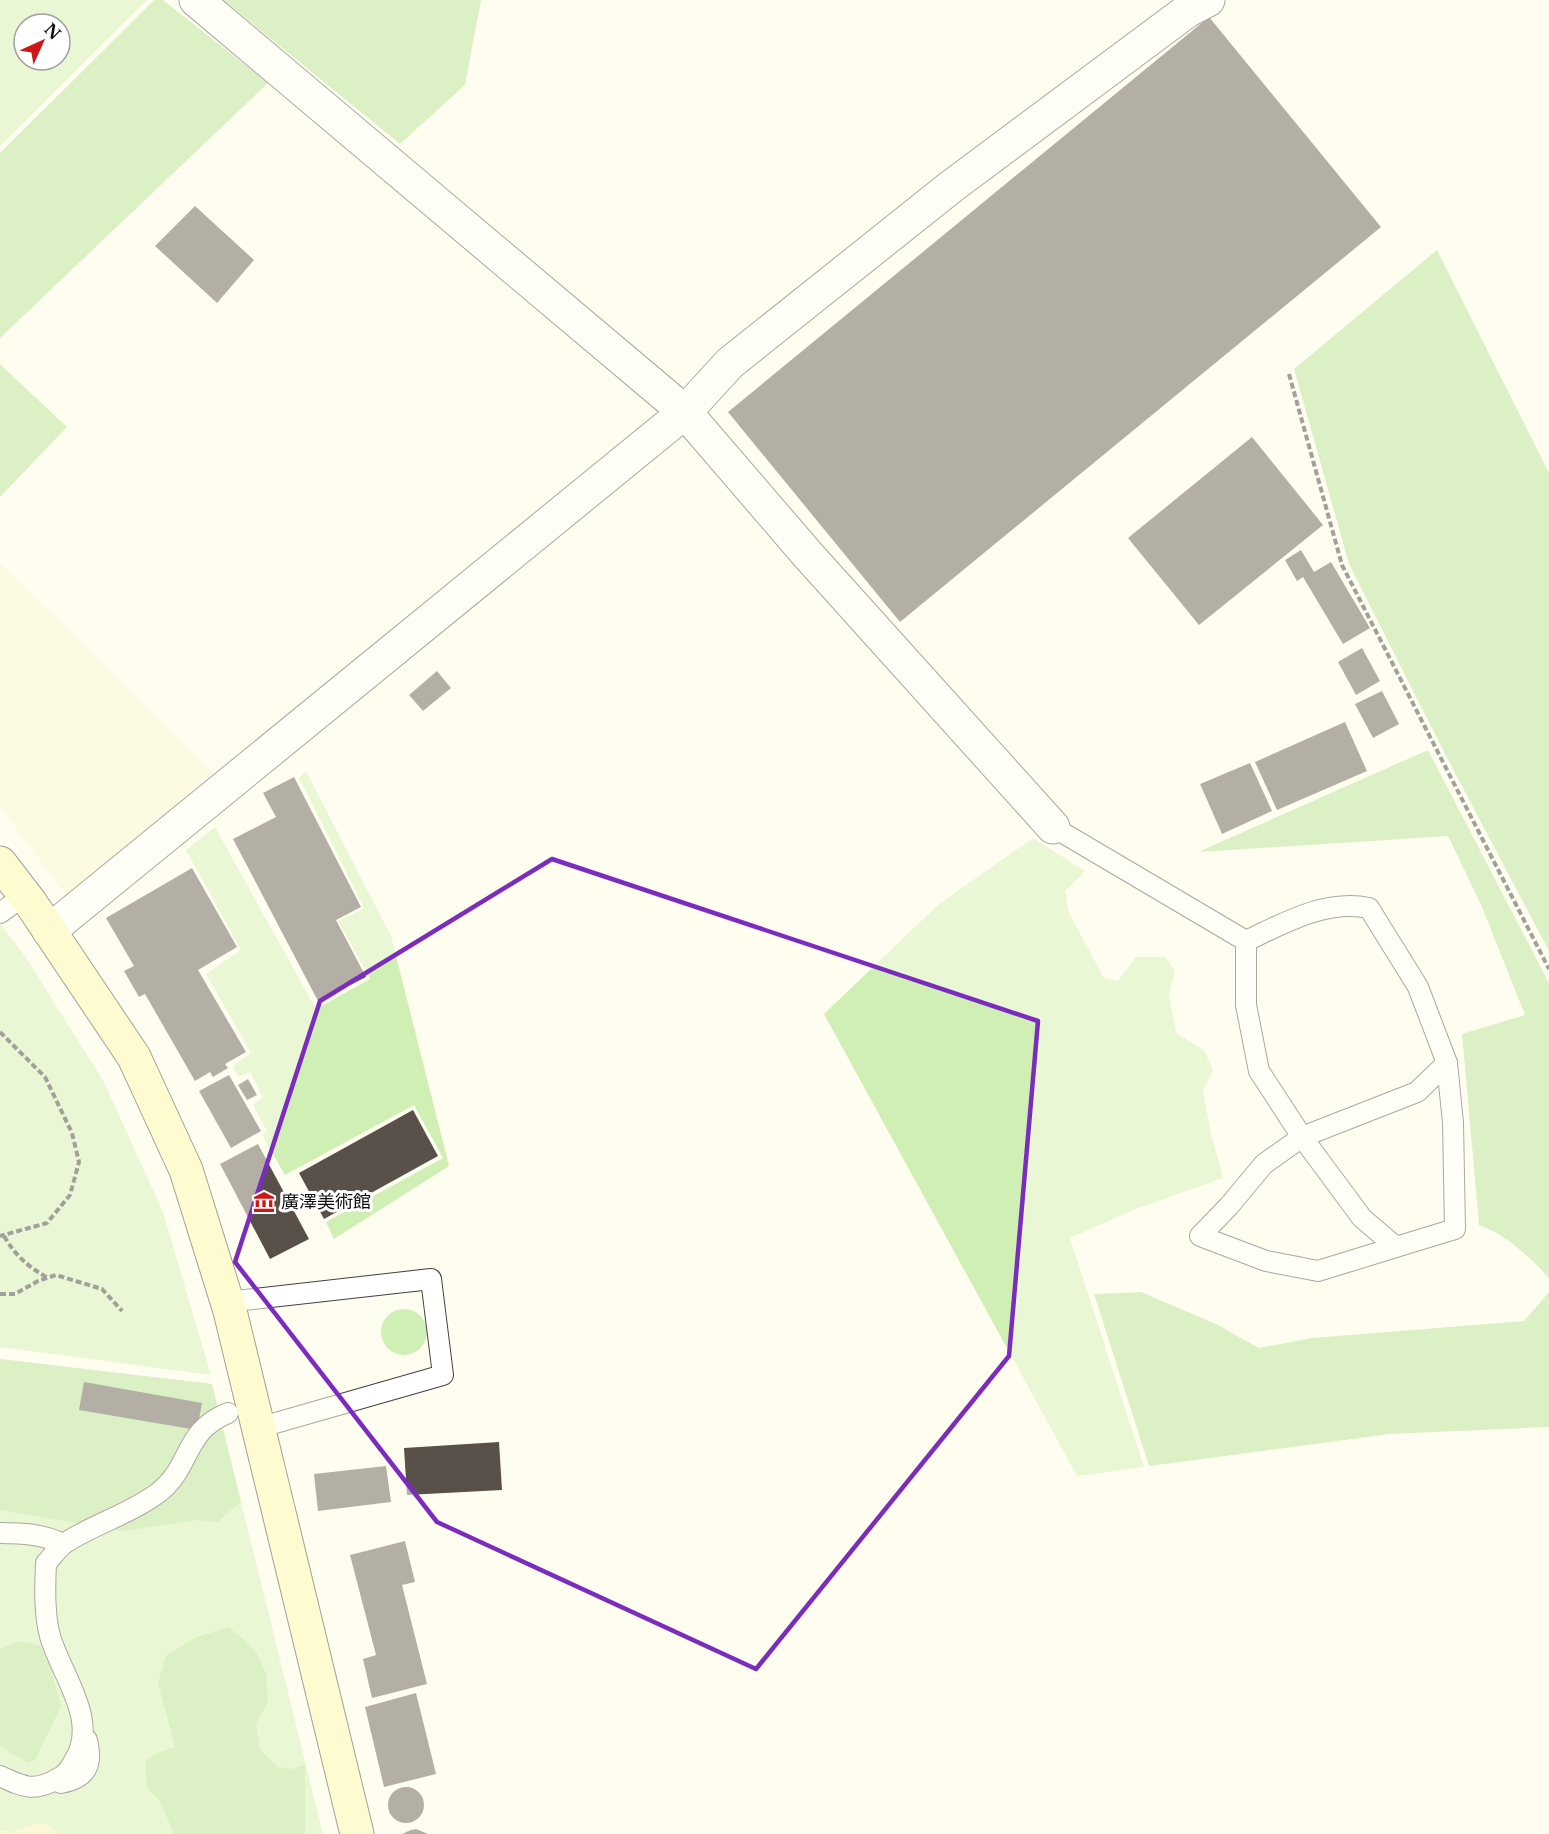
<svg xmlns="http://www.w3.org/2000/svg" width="1549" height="1834" viewBox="0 0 1549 1834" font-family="'Libre Baskerville','Noto Sans JP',serif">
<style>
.farmland{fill:#f9f7cc}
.green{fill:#d0efb4;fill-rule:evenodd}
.forest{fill:#b2e192}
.sand{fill:#fff2b8}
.building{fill:#585049}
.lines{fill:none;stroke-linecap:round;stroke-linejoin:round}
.lane-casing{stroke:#414141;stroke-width:22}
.street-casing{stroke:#414141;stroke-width:35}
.secondary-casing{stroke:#303030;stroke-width:35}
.path{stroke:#303030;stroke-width:4;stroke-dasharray:6 3;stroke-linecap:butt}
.lane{stroke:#fff;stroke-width:20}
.street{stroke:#fff;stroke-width:33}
.secondary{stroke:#fff9ab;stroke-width:33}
.marked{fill:none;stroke:#7b2cbf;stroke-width:4.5;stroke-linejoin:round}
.labels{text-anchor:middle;stroke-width:6;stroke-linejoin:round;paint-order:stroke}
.poi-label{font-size:18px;fill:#0e0e0e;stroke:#fff;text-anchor:start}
</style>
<rect width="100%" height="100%" fill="#fffdf0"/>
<polygon class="farmland" points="0,563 213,773 67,897 0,807"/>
<g class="green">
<path d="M0,0h147l-147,146zM24,24h36v36h-36z"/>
<polygon points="306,771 391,936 449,1166 334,1239 326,1222 443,1158 414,1105 285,1175 262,1135 267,1131 253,1105 263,1098 250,1072 238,1077 233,1066 251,1053 206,974 241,950 186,850 215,827 316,1009 370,979 338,921 364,908 299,778"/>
<polygon points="1033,838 1085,871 1065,891 1069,913 1104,978 1118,981 1136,957 1166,957 1175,972 1169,994 1176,1033 1204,1050 1213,1070 1203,1090 1210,1129 1223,1178 1136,1209 1070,1238 1144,1467 1077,1476 824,1014 939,904"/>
<polygon points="0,923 25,956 104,1082 163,1212 211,1375 0,1347"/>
<circle cx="404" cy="1332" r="23"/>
<polygon points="0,1359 212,1384 323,1834 0,1834"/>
</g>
<g class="forest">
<polygon points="154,0 163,0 268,83 0,338 0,153"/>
<polygon points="223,0 481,0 465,85 400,144"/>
<polygon points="1437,250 1549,473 1549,951 1446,756 1349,564 1294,369"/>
<polygon points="0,364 67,427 0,497"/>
<path d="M1428,750l121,233v295c-19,-21 -44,-44 -70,-53l-17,-191 63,-19 -43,-108 -34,-71 -250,16z"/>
<polygon points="1141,1292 1216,1324 1259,1348 1312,1338 1524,1321 1549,1292 1549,1427 1390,1434 1149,1466 1094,1294"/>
<polygon points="0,1359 212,1384 241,1502 217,1522 197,1520 123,1531 0,1510"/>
<polygon points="229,1627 255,1650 266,1673 268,1702 256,1724 260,1750 278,1767 291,1769 305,1765 305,1834 174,1834 160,1801 147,1788 145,1762 157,1753 175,1747 158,1683 166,1656 194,1638"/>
<polygon points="21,1641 40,1646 49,1662 61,1706 36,1759 27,1763 0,1746 0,1649"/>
</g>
<polygon class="sand" points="40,1823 51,1827 58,1834 0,1834 0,1830 13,1832"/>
<g class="building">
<polygon points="1209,17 1381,227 900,622 728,412"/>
<polygon points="195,206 254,260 217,303 155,246"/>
<polygon points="1252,437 1323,525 1199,625 1128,538"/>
<polygon points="1301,550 1314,572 1331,562 1370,628 1343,644 1303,577 1297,581 1285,560"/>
<polygon points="1362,648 1380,681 1356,695 1338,662"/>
<polygon points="437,671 451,688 423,711 409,695"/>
<polygon points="1382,691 1399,724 1373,738 1355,704"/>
<polygon points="1345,722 1367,771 1277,810 1255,762"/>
<polygon points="1250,763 1272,811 1222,834 1200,784"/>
<polygon points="294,777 361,907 336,920 366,977 318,1001 233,839 276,817 263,793"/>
<polygon points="192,868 237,947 198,970 246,1052 225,1064 228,1068 213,1077 210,1072 195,1081 145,994 139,997 124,971 134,966 106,918"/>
<polygon points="229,1075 261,1131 231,1148 199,1091"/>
<polygon points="248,1079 257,1095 247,1100 238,1085"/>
<polygon points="413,1110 438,1156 324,1219 299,1173"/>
<polygon points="258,1144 309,1239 270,1259 220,1164"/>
<polygon points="84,1382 202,1403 197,1430 79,1410"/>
<polygon points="499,1442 502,1490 407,1495 404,1448"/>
<polygon points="386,1466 391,1502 318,1511 314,1474"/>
<polygon points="405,1541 415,1582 402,1585 427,1684 372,1698 363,1659 376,1655 350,1555"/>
<polygon points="416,1693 436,1774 384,1787 365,1707"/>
<circle cx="406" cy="1805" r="18"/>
<polygon points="416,1829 428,1834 402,1834 411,1830"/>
</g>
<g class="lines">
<defs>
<g id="lane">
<path d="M1053,827l193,114c38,-18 80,-42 123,-33l49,79 29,76 6,60 2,106 -59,18 -34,-29 -60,-81 -43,-66 -13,-66v-64"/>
<polyline points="0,913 25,895"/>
<polyline points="1396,1247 1318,1271 1266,1261 1200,1236 1229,1206 1264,1164 1302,1137 1417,1092 1447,1063"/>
<polyline points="227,1302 431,1279 443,1375 258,1428"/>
<path d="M0,1533c22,0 43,1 63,11"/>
<path d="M0,1776c25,12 35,16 59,2 8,-4 11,-10 15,-17 26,-40 -13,-86 -24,-125 -6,-22 -5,-50 -4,-73 6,-6 12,-15 19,-20 29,-19 65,-29 93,-50 34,-26 25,-62 70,-80"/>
<path d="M61,1783c26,-5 32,-18 26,-43"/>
</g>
<g id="street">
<polyline points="1053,827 808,555 685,412 730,363 952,186 1187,11 1208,0"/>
<polyline points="49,931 685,412 196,0"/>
</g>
<polyline id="secondary" points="0,863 30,902 134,1057 186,1170 230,1311 357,1834"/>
</defs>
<use href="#lane" class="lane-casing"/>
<use href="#street" class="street-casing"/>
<use href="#secondary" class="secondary-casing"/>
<g class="path">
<polyline points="1289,374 1342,565 1549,969"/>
<polyline points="0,1032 45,1077 72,1133 79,1162 70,1195 47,1223 0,1236"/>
<path d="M4,1236c11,19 24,31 44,42"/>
<polyline points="0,1294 15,1294 38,1281 56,1275 102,1289 122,1311"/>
</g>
<use href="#lane" class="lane"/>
<use href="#street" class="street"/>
<use href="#secondary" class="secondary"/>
</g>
<path d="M0 0H1549V1834H0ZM552,859l486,162 -29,335 -253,313 -319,-147 -202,-260 85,-261z" fill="#fffdf0" fill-opacity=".55" fill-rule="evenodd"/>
<path class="marked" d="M552,859l486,162 -29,335 -253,313 -319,-147 -202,-260 85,-261z"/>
<defs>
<symbol id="museum-bare" viewBox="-9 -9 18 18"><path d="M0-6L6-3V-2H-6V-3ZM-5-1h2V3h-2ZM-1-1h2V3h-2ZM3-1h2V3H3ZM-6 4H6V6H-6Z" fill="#cf1617" stroke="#fff" stroke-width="2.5" paint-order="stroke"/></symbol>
</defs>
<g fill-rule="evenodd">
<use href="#museum-bare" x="249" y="1187" width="30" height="30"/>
</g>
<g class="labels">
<g class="poi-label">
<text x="281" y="1208">廣澤美術館</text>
</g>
</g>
<g transform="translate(42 42) rotate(45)"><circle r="28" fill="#ffffff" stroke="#9f9f9f" stroke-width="1.5"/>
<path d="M0-4.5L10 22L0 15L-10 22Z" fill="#cf1617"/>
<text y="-9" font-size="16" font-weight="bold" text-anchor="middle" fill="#0e0e0e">N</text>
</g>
</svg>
